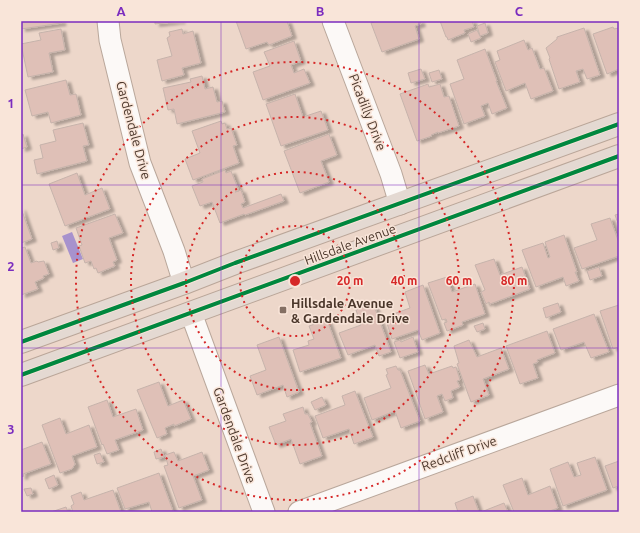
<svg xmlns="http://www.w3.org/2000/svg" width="640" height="533" viewBox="0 0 640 533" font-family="Ubuntu,sans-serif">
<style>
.water{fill:#a792cd}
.building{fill:#dfc0b7;stroke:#c6b3ab;filter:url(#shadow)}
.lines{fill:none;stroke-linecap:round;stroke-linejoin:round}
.street-casing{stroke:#b9a79b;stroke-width:23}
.highway-casing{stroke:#baa699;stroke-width:24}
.street{stroke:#fcf9f7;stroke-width:21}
.highway{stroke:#e4d9d2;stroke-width:22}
.cycleway-casing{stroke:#f9e5d9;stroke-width:6}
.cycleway{stroke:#00873e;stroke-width:4}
.grid{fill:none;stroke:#7b2cbf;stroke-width:1;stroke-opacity:0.55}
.ring{fill:none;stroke:#d62828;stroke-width:2;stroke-dasharray:2 4}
.poi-dot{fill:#846f63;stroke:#f9e5d9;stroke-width:1.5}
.labels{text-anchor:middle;stroke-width:3;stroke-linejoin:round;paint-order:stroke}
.street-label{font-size:13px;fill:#4b372b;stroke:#f9e5d9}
.poi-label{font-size:13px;font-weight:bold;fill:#4b372b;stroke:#f9e5d9;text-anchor:start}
.centre{fill:#d62828;stroke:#f9e5d9;stroke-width:2}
.ring-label{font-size:12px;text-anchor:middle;font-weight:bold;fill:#d62828;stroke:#f9e5d9;stroke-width:3;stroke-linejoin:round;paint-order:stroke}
.neatline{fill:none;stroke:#7b2cbf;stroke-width:1.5}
.grid-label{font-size:13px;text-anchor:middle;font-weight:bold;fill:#7b2cbf}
</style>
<defs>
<filter id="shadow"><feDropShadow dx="4.5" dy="2.5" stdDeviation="1" flood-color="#0004"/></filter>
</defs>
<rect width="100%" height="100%" fill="#edd7ca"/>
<polygon class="water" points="72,232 83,259 73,263 62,236"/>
<g class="building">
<polygon points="21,21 61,21 62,23 21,29"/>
<polygon points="155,21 181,21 155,24"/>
<polygon points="236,21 287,21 292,36 269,45 267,42 246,49"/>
<polygon points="376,21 420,21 421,24 415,26 419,39 382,52 371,23"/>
<polygon points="440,21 472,21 474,27 464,30 465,33 448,40 447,37 446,37"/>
<polygon points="485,23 488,33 480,36 477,26"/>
<polygon points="613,27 614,29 619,28 619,69 607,74 593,34"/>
<polygon points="584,28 600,75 587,79 583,69 576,71 580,82 559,89 549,59 550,58 546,48 557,39 557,37"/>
<polygon points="61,29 65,50 49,53 53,72 28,77 21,44 41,40 39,33"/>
<polygon points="182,29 183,34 193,31 201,63 182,68 184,75 162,81 157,60 172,56 167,38 170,36 169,32"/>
<polygon points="477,30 481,38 471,42 468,34"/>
<polygon points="524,40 528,50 532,48 540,69 544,68 553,91 531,99 525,83 506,91 495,62 500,60 497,51"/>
<polygon points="294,41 301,61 291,65 294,73 304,69 310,83 263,100 253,72 270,66 264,52"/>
<polygon points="485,49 497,81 496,81 507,108 492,114 488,103 481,106 485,116 464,124 450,84 464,79 457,60"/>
<polygon points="421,69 425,79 411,83 408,73"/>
<polygon points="439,70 442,79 432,82 429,73"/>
<polygon points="202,76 205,89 213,87 217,102 222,101 225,112 177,124 174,109 168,110 163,88 191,82 190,79"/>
<polygon points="66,80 70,95 76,94 81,115 51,123 48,112 32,116 25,90"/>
<polygon points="428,84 429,87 440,84 444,97 449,96 459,126 438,133 438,132 431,135 432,136 417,141 400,94"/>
<polygon points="295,94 303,117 321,111 328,130 281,146 266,104"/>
<polygon points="221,121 222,124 225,123 227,129 231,128 237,145 233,146 239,163 193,180 185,159 200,153 192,131"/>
<polygon points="83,123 89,145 83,146 87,161 37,174 34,160 43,158 40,145 56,141 53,130"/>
<polygon points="23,134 27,147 21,149 21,135"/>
<polygon points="329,134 337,155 321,161 329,182 300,193 284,151"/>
<polygon points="225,170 226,173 231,171 239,191 235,192 241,190 245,202 241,204 243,208 281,194 284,201 245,215 244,214 220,223 212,202 200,206 192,186 203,182 202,179"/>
<polygon points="77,173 85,195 102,188 110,209 65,226 49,184"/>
<polygon points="21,208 32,239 21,243"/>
<polygon points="115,214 123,233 109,238 117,260 113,262 115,266 98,273 96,268 94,269 91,261 85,263 79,246 82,245 76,228"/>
<polygon points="619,214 619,226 615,215"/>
<polygon points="610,218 619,243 619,256 582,269 574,248 597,240 591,224"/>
<polygon points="564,235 577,272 575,272 579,281 566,286 563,277 536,287 522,250 543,243 548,258 550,257 545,242"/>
<polygon points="57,241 59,248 53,250 51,243"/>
<polygon points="25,247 31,263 37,261 38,262 44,261 49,274 43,276 44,278 35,282 38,289 21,295 21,248"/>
<polygon points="494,259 500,275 522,267 530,289 490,304 489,302 486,304 481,292 485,290 475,265"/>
<polygon points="599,267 602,276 590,280 587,271"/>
<polygon points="447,277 452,292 475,284 485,314 462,322 463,325 447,331 444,323 447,322 446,319 442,320 428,283"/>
<polygon points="423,285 440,333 422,340 418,330 392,339 385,317 410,308 405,292"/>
<polygon points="373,303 391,352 379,356 375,345 348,355 339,333 361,325 356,310"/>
<polygon points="558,303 561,312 546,318 543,308"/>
<polygon points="619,305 619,347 613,349 600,311"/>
<polygon points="594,314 609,352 591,358 584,342 561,350 553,329"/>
<polygon points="327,320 341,358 300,372 293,350 309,345 308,341 314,339 309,326"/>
<polygon points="483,323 485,329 477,332 474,326"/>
<polygon points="547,331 555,353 537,360 538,362 533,364 538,378 520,384 506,346"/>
<polygon points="279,337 299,392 287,397 283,385 257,395 250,376 266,370 257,345"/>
<polygon points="413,337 418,352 400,358 394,342 400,340 401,342"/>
<polygon points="469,340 477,357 501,348 509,369 483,379 489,395 471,402 457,364 459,363 454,346"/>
<polygon points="425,365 429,374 452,366 453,368 456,367 460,380 457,381 460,387 451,391 453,398 445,401 442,394 437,396 443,412 425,419 408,371"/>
<polygon points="396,366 398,370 400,370 420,421 401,428 395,411 372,420 364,398 391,388 386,375 388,374 386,369"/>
<polygon points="159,382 168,406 183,400 191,419 174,426 174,424 165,428 167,434 157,438 137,390"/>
<polygon points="355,391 373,437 354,444 349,429 323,438 315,416 345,405 342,396"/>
<polygon points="322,397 326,405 315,410 311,402"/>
<polygon points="107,400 113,417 136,409 143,430 115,440 119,450 107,454 103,444 102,445 88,407"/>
<polygon points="303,407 305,414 308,414 312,422 310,423 322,456 300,464 291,439 276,445 269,427 286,421 283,414"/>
<polygon points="60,418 66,434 89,425 97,447 72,456 75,464 72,469 60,473 42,425"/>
<polygon points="42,442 51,464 23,474 24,476 21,477 21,450"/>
<polygon points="161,449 164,457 156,459 154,452"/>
<polygon points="174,452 178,461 202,452 209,470 193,476 202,500 179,508 164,466 168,465 165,455"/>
<polygon points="100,453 104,462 97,464 94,455"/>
<polygon points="595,457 607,490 563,506 550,469 568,462 574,477 581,475 577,463"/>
<polygon points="619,461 619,486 613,488 605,466"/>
<polygon points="159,473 173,511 169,512 152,512 149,502 125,509 117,488"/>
<polygon points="54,475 58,485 49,489 45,479"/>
<polygon points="522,478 528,495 550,486 558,508 547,512 514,512 503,485"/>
<polygon points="31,488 33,494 27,496 24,489"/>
<polygon points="113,490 121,512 73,512 71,506 74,504 71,496 81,492 84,500"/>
<polygon points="473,496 479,512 458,512 455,503"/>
<polygon points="504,503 508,512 481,512"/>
<polygon points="66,507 68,512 51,512"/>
</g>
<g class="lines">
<defs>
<g id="street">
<polyline points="108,21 110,40 140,163 174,251 184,283"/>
<polyline points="333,21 391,174 400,204"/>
<polyline points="191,313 264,512"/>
<polyline points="299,512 619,395"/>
</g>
<g id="highway">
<polyline points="21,342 184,283 235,263 619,124"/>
<polyline points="21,375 619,156"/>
</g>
</defs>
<use href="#street" class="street-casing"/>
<use href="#highway" class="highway-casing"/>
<use href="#street" class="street"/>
<use href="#highway" class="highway"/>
<defs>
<g id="cycleway">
<polyline points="21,342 184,283 235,263 619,124"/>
<polyline points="21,375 619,156"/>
</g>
</defs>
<use href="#cycleway" class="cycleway-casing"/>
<use href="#cycleway" class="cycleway"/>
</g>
<path class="grid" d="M221,21v491M419,21v491M21,185h598M21,348h598"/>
<g class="ring">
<circle cx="295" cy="281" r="55"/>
<circle cx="295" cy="281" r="109"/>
<circle cx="295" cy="281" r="164"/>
<circle cx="295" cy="281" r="219"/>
</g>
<rect class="poi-dot" x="279" y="306" width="8" height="8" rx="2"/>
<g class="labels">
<g class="street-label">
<text transform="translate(368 112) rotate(69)" y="5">Picadilly Drive</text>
<text transform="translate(134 130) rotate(75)" y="5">Gardendale Drive</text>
<text transform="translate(350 244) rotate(-20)" y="5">Hillsdale Avenue</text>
<text transform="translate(235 435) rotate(70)" y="5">Gardendale Drive</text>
<text transform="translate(459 453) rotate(-20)" y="5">Redcliff Drive</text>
</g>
<g class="poi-label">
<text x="291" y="308">Hillsdale Avenue<tspan x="291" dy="15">&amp; Gardendale Drive</tspan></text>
</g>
</g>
<circle cx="295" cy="281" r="6" class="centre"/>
<g class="ring-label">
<text x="350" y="285">20 m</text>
<text x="404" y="285">40 m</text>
<text x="459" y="285">60 m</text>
<text x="514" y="285">80 m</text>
</g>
<rect width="640" height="533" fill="none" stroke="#f9e5d9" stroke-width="44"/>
<rect x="22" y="22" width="596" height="489" class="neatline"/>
<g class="grid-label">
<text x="121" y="16">A</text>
<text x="320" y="16">B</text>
<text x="519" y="16">C</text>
<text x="11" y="108">1</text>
<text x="11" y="271">2</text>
<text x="11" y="434">3</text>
</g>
</svg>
